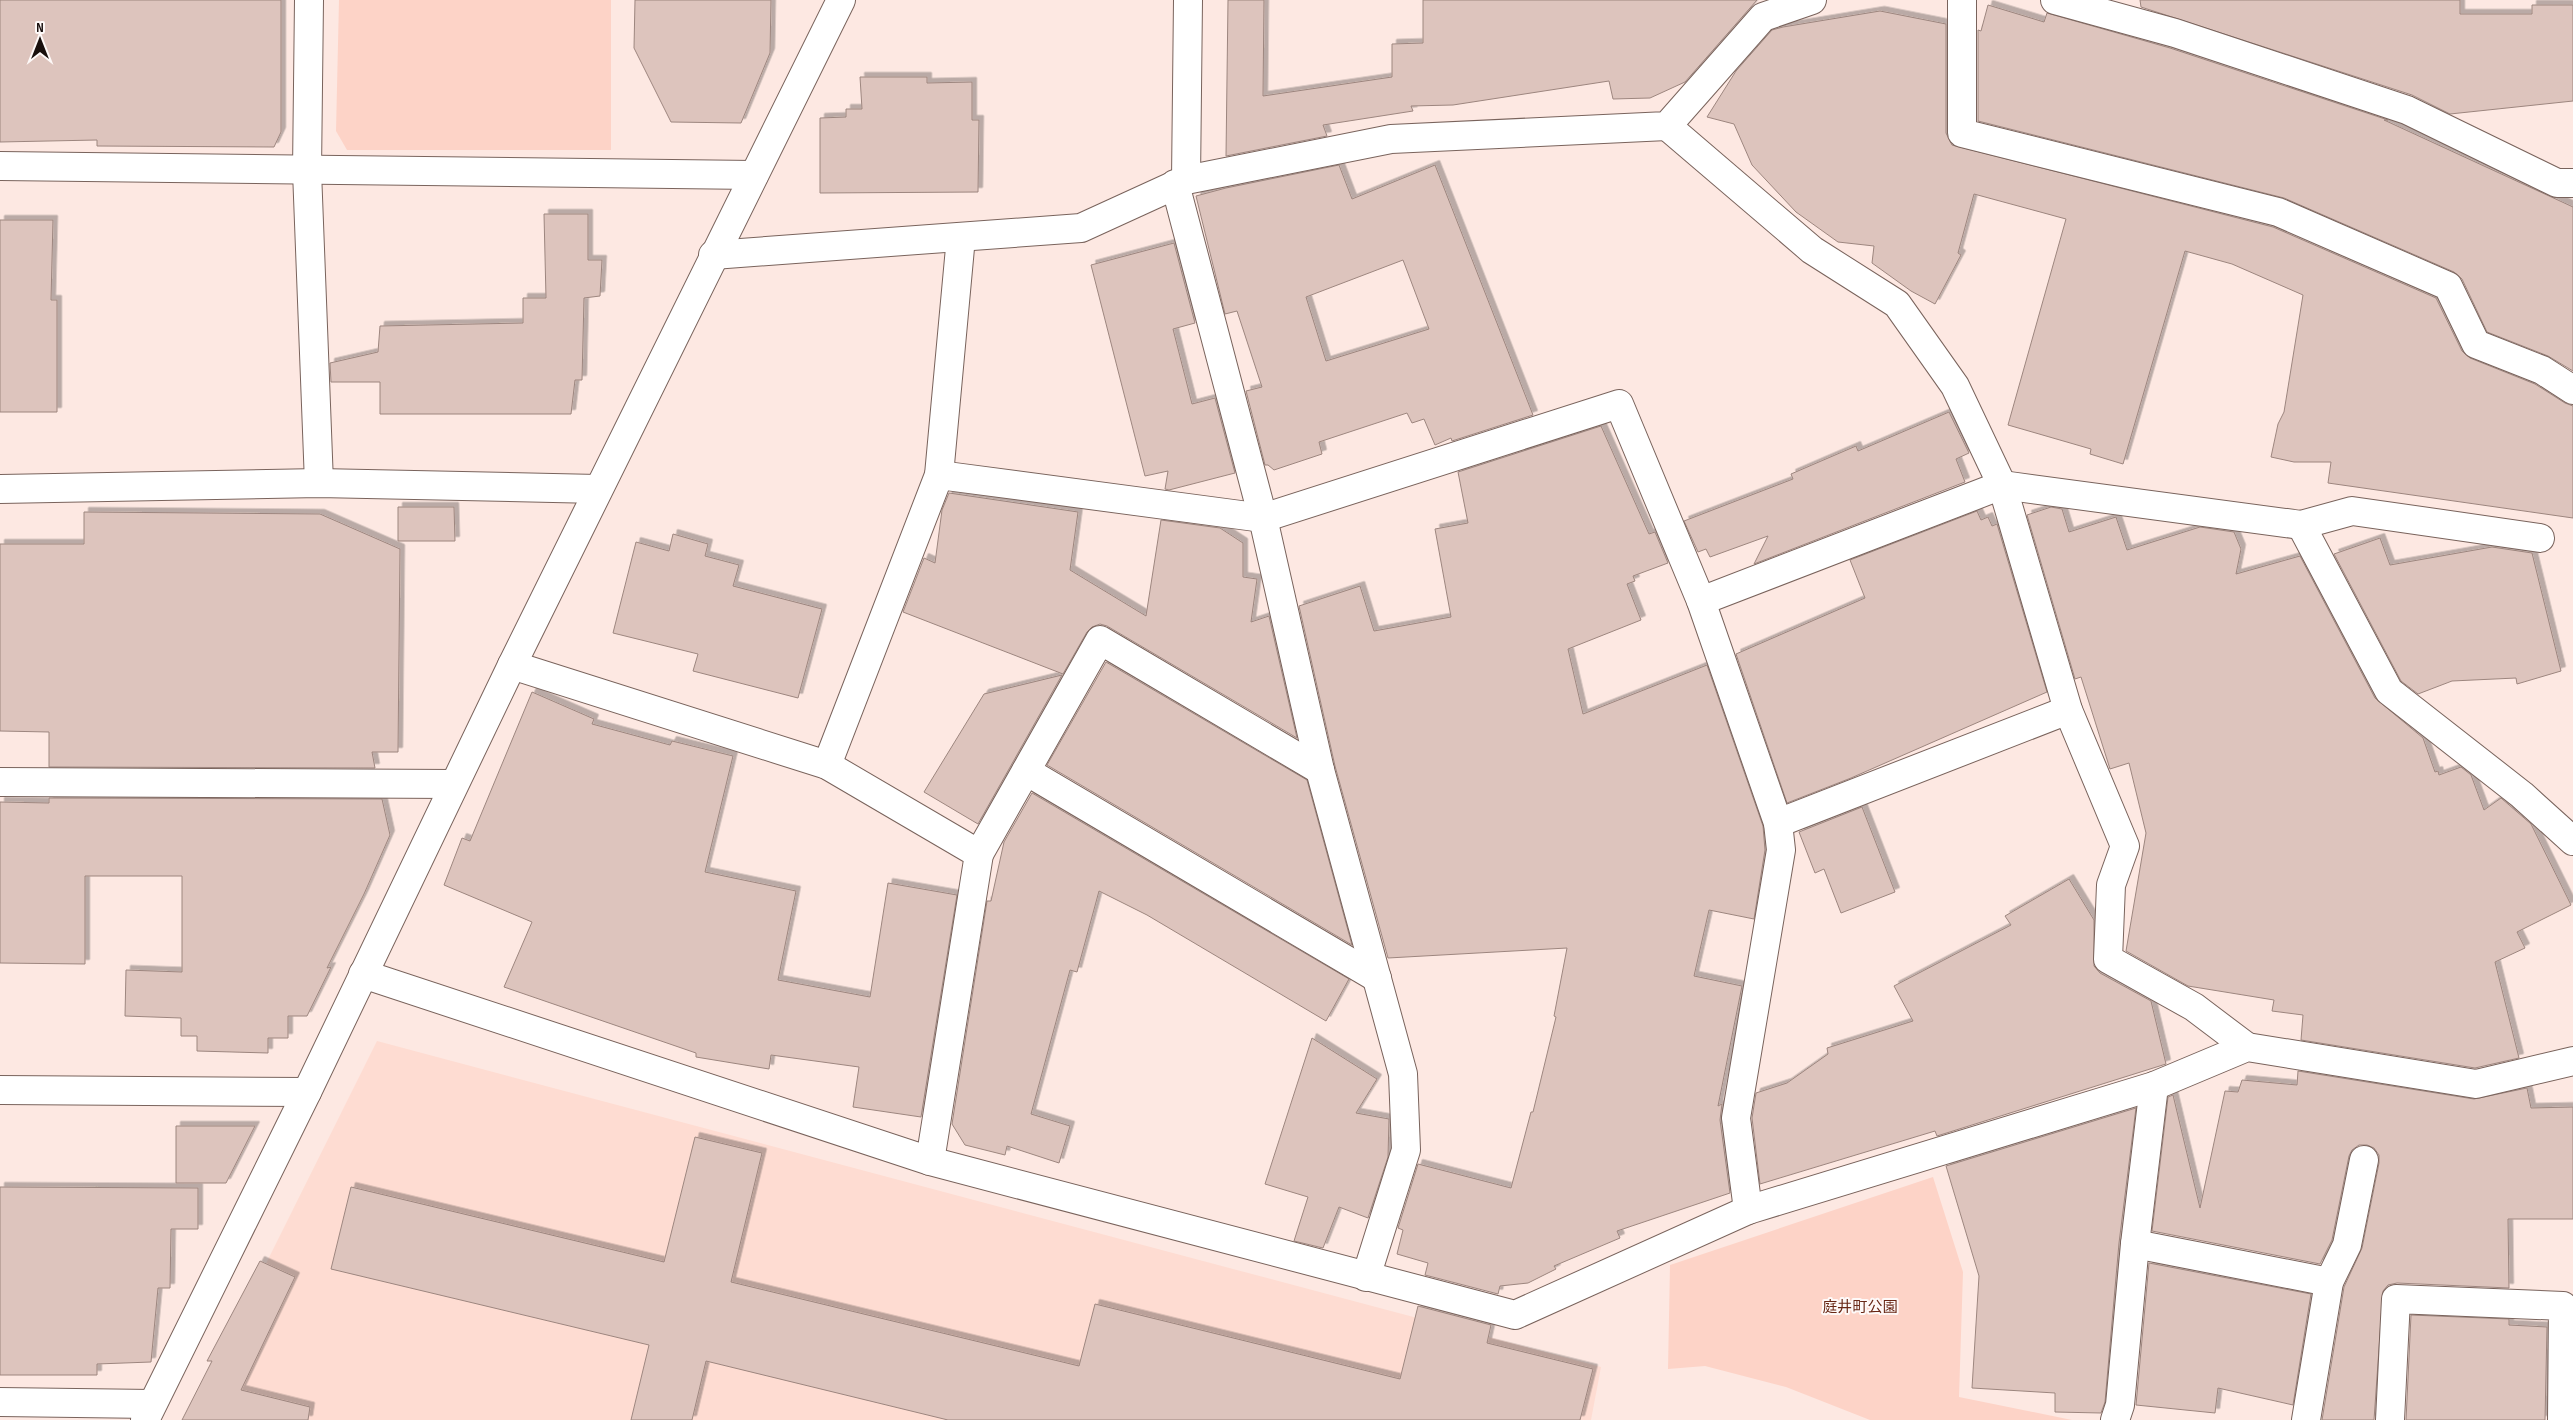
<svg xmlns="http://www.w3.org/2000/svg" width="2573" height="1420" viewBox="0 0 2573 1420" font-family="'Sofia Sans Condensed','Noto Sans JP',sans-serif">
<style>
.built{fill:#fedcd2}
.green{fill:#fdd3c7}
.building{fill:#ddc4bd;stroke:#9d867f;fill-rule:evenodd;filter:url(#shadow)}
.lines{fill:none;stroke-linecap:round;stroke-linejoin:round}
.minor-casing{stroke:#79635c;stroke-width:30}
.minor{stroke:#fff;stroke-width:28}
.labels{text-anchor:middle;stroke-width:4;stroke-linejoin:round;paint-order:stroke}
.park-label{font-size:15px;fill:#682715;stroke:#fef9f8}
</style>
<defs>
<filter id="shadow"><feDropShadow dx="4.5" dy="-4.5" stdDeviation="0" flood-color="#0004"/></filter>
</defs>
<rect width="100%" height="100%" fill="#fde8e2"/>
<polygon class="built" points="377,1041 1601,1367 1591,1420 188,1420"/>
<g class="green">
<polygon points="339,0 611,0 611,150 347,150 336,131"/>
<polygon points="1933,1177 1963,1272 1959,1397 2072,1420 1870,1420 1786,1387 1705,1366 1668,1369 1670,1265"/>
</g>
<g class="building">
<polygon points="0,0 281,0 281,132 274,147 97,146 97,140 0,142"/>
<polygon points="635,0 771,0 770,53 741,123 671,122 634,48"/>
<polygon points="1228,0 1264,0 1263,96 1392,77 1392,44 1423,43 1423,0 1757,0 1685,82 1650,98 1613,99 1609,81 1453,105 1411,106 1413,111 1323,125 1327,136 1226,156"/>
<polygon points="2140,0 2460,0 2460,14 2532,14 2532,5 2573,5 2573,101 2450,114 2412,95 2141,7"/>
<polygon points="1988,5 2044,22 2047,13 2170,48 2388,120 2384,120 2573,207 2573,371 2548,356 2487,332 2462,279 2454,272 2284,198 1978,121 1978,30 1981,31"/>
<polygon points="1880,11 1946,24 1946,133 1952,145 2273,227 2436,298 2462,351 2470,358 2535,384 2565,403 2573,406 2573,518 2328,483 2331,462 2294,462 2271,457 2278,424 2284,412 2303,295 2232,264 2185,251 2123,464 2090,454 2091,449 2008,425 2066,219 1974,194 1958,253 1961,255 1935,304 1911,291 1872,263 1874,246 1838,242 1796,212 1752,165 1734,124 1707,117 1736,71 1772,30 1783,27"/>
<polygon points="860,77 927,77 927,83 972,82 972,120 979,120 978,192 820,193 820,118 846,117 846,109 862,109"/>
<path d="M1339,165l13,34 83,-34 98,250 -81,26 -1,-3 -16,7 -11,-26 -12,4 -5,-10 -88,29 3,12 -48,16 -6,-5h-3l-19,-74 16,-4 -25,-76 -12,3 -29,-118 30,-8zM1403,260l26,69 -103,32 -20,-64z"/>
<polygon points="544,214 588,214 588,260 602,260 600,296 584,298 582,380 575,380 571,414 380,414 380,382 331,382 330,363 378,352 380,326 523,323 523,298 546,298"/>
<polygon points="0,220 53,220 51,300 57,300 57,412 0,412"/>
<polygon points="1174,243 1195,323 1173,329 1192,404 1215,398 1235,473 1169,490 1165,489 1168,471 1145,476 1091,265"/>
<polygon points="1949,412 1969,453 1956,459 1965,482 1754,564 1768,536 1710,557 1706,549 1698,552 1684,521 1793,479 1791,474 1856,446 1858,451"/>
<polygon points="1601,426 1649,534 1655,532 1668,563 1633,576 1635,581 1627,584 1641,620 1568,649 1583,714 1707,665 1763,826 1765,850 1754,919 1709,910 1694,976 1742,986 1718,1106 1722,1104 1720,1120 1730,1193 1617,1231 1620,1238 1554,1266 1556,1269 1528,1283 1500,1286 1498,1294 1425,1275 1428,1263 1397,1254 1403,1230 1398,1228 1418,1164 1511,1188 1531,1112 1533,1112 1556,1017 1554,1016 1567,948 1388,958 1335,766 1299,606 1360,586 1374,631 1451,617 1435,529 1468,523 1458,472"/>
<polygon points="949,493 1078,512 1070,570 1146,616 1161,520 1220,528 1243,543 1243,577 1257,579 1251,622 1269,616 1297,738 1107,626 1100,624 1092,627 1087,632 1063,674 903,612 924,558 935,563 942,510"/>
<polygon points="398,507 454,507 455,541 398,541"/>
<polygon points="2051,507 2062,509 2069,532 2116,517 2127,550 2200,527 2234,532 2241,549 2236,574 2300,556 2375,698 2423,738 2435,772 2438,771 2439,775 2461,767 2471,775 2484,810 2501,798 2531,824 2571,905 2517,932 2525,948 2495,962 2519,1058 2475,1068 2301,1040 2303,1015 2272,1011 2274,1000 2188,986 2126,951 2146,833 2129,763 2110,769 2081,677 2075,679 2027,515"/>
<polygon points="1977,511 1981,520 1988,517 1992,526 1997,524 2047,692 1851,778 1787,803 1736,654 1865,598 1850,560"/>
<polygon points="84,512 320,514 400,549 398,752 372,752 375,768 49,767 49,732 0,731 0,544 84,544"/>
<polygon points="673,534 708,544 705,556 739,565 733,586 822,609 798,698 693,671 698,654 613,633 636,542 669,551"/>
<polygon points="2380,538 2390,565 2492,547 2532,553 2561,671 2517,684 2516,678 2452,681 2418,694 2401,681 2334,554"/>
<polygon points="1106,662 1307,780 1352,945 1047,765"/>
<polygon points="1062,675 978,824 924,792 984,694"/>
<polygon points="532,692 594,719 592,724 670,745 672,741 733,756 705,872 796,891 778,980 870,997 888,883 957,895 921,1117 853,1107 859,1067 771,1055 769,1069 696,1057 696,1053 504,987 532,922 444,885 462,838 470,841"/>
<polygon points="1032,793 1349,979 1326,1021 1147,915 1099,891 1077,972 1070,970 1031,1114 1070,1126 1059,1163 1007,1146 1005,1155 965,1145 952,1124 987,901 991,901 1004,842"/>
<polygon points="49,798 382,799 390,835 364,894 327,968 331,967 307,1016 288,1016 288,1038 268,1038 268,1053 197,1051 197,1036 181,1036 181,1018 125,1016 126,970 182,972 182,876 85,876 85,964 0,963 0,802 49,803"/>
<polygon points="1862,807 1895,892 1841,913 1824,869 1815,873 1799,832"/>
<polygon points="2069,879 2094,920 2094,966 2100,973 2151,1001 2166,1064 1937,1136 1935,1131 1760,1184 1752,1118 1756,1093 1787,1083 1828,1054 1827,1048 1913,1021 1894,986 2011,925 2005,916"/>
<polygon points="1312,1038 1377,1079 1356,1113 1389,1119 1388,1157 1368,1218 1339,1207 1323,1248 1294,1241 1308,1197 1265,1184"/>
<polygon points="2298,1071 2474,1099 2527,1088 2531,1108 2573,1107 2573,1219 2508,1219 2509,1288 2397,1283 2388,1285 2383,1291 2374,1420 2322,1420 2344,1287 2362,1248 2379,1163 2379,1155 2374,1148 2367,1145 2359,1145 2352,1150 2349,1156 2332,1240 2320,1264 2152,1231 2168,1097 2173,1095 2200,1208 2225,1091 2238,1092 2242,1080 2297,1085"/>
<polygon points="2136,1108 2119,1243 2105,1402 2101,1413 2055,1412 2055,1393 1972,1388 1979,1276 1946,1166"/>
<polygon points="176,1126 255,1126 226,1183 176,1183"/>
<polygon points="695,1137 762,1153 731,1282 1079,1366 1095,1304 1400,1379 1418,1306 1491,1325 1487,1343 1593,1369 1580,1420 948,1420 706,1361 692,1420 631,1420 649,1345 331,1269 351,1187 664,1262"/>
<polygon points="0,1187 198,1188 198,1229 171,1229 170,1288 158,1288 151,1362 97,1364 97,1375 0,1375"/>
<polygon points="260,1261 295,1277 241,1390 310,1407 308,1420 182,1420 212,1361 207,1361"/>
<polygon points="2149,1263 2311,1294 2293,1405 2218,1388 2215,1413 2136,1405"/>
<polygon points="2411,1315 2509,1319 2509,1325 2547,1327 2545,1420 2406,1420"/>
</g>
<g class="lines">
<defs>
<g id="minor">
<polyline points="309,0 307,171 319,483"/>
<polyline points="1962,0 1962,133 2278,212 2448,286 2476,344 2542,370 2573,390"/>
<polyline points="2055,0 2175,33 2407,110 2557,183 2573,183"/>
<polyline points="1667,126 1812,250 1897,304 1955,386 2002,485 2068,710 2125,846 2111,885 2108,959 2194,1007 2247,1047"/>
<polyline points="0,166 754,175"/>
<polyline points="1186,180 1188,0"/>
<polyline points="1175,184 1263,518 1320,770 1403,1074 1406,1150 1366,1277"/>
<polyline points="713,255 1081,228 1186,180 1391,139 1667,126 1763,17 1812,0"/>
<polyline points="939,475 1263,518 1619,404 1701,601 1778,823 1781,850 1736,1118 1748,1210"/>
<polyline points="0,489 319,483 598,489"/>
<polyline points="2301,525 2389,691 2522,795 2573,841"/>
<polyline points="1701,601 2002,485 2301,525 2352,511 2540,538"/>
<polyline points="512,665 827,765 979,854 930,1161"/>
<polyline points="827,765 939,475 961,237"/>
<polyline points="1026,771 1377,978"/>
<polyline points="0,782 454,784"/>
<polyline points="1778,823 2068,710"/>
<polyline points="979,854 1100,640 1320,770"/>
<polyline points="363,974 930,1161 1515,1315 1748,1210 2154,1086 2247,1047 2476,1084 2573,1061"/>
<polyline points="0,1090 307,1092"/>
<polyline points="2135,1244 2329,1282"/>
<polyline points="0,1402 152,1404"/>
<polyline points="145,1420 307,1092 512,665 841,0"/>
<polyline points="2115,1420 2120,1405 2135,1244 2154,1086"/>
<polyline points="2306,1420 2329,1282 2347,1245 2364,1160"/>
<polyline points="2390,1420 2396,1299 2563,1306 2562,1420"/>
</g>
</defs>
<use href="#minor" class="minor-casing"/>
<use href="#minor" class="minor"/>
</g>
<g class="labels">
<g class="park-label">
<text x="1860" y="1312">庭井町公園</text>
</g>
</g>
<g transform="translate(40 40)" stroke="#fef9f8" stroke-width="4" paint-order="stroke">
<path d="M0-4L9 19L0 12L-9 19Z" fill="#180f0d"/>
<text y="-8" font-size="14" font-weight="bold" text-anchor="middle" fill="#180f0d">N</text>
</g>
</svg>
